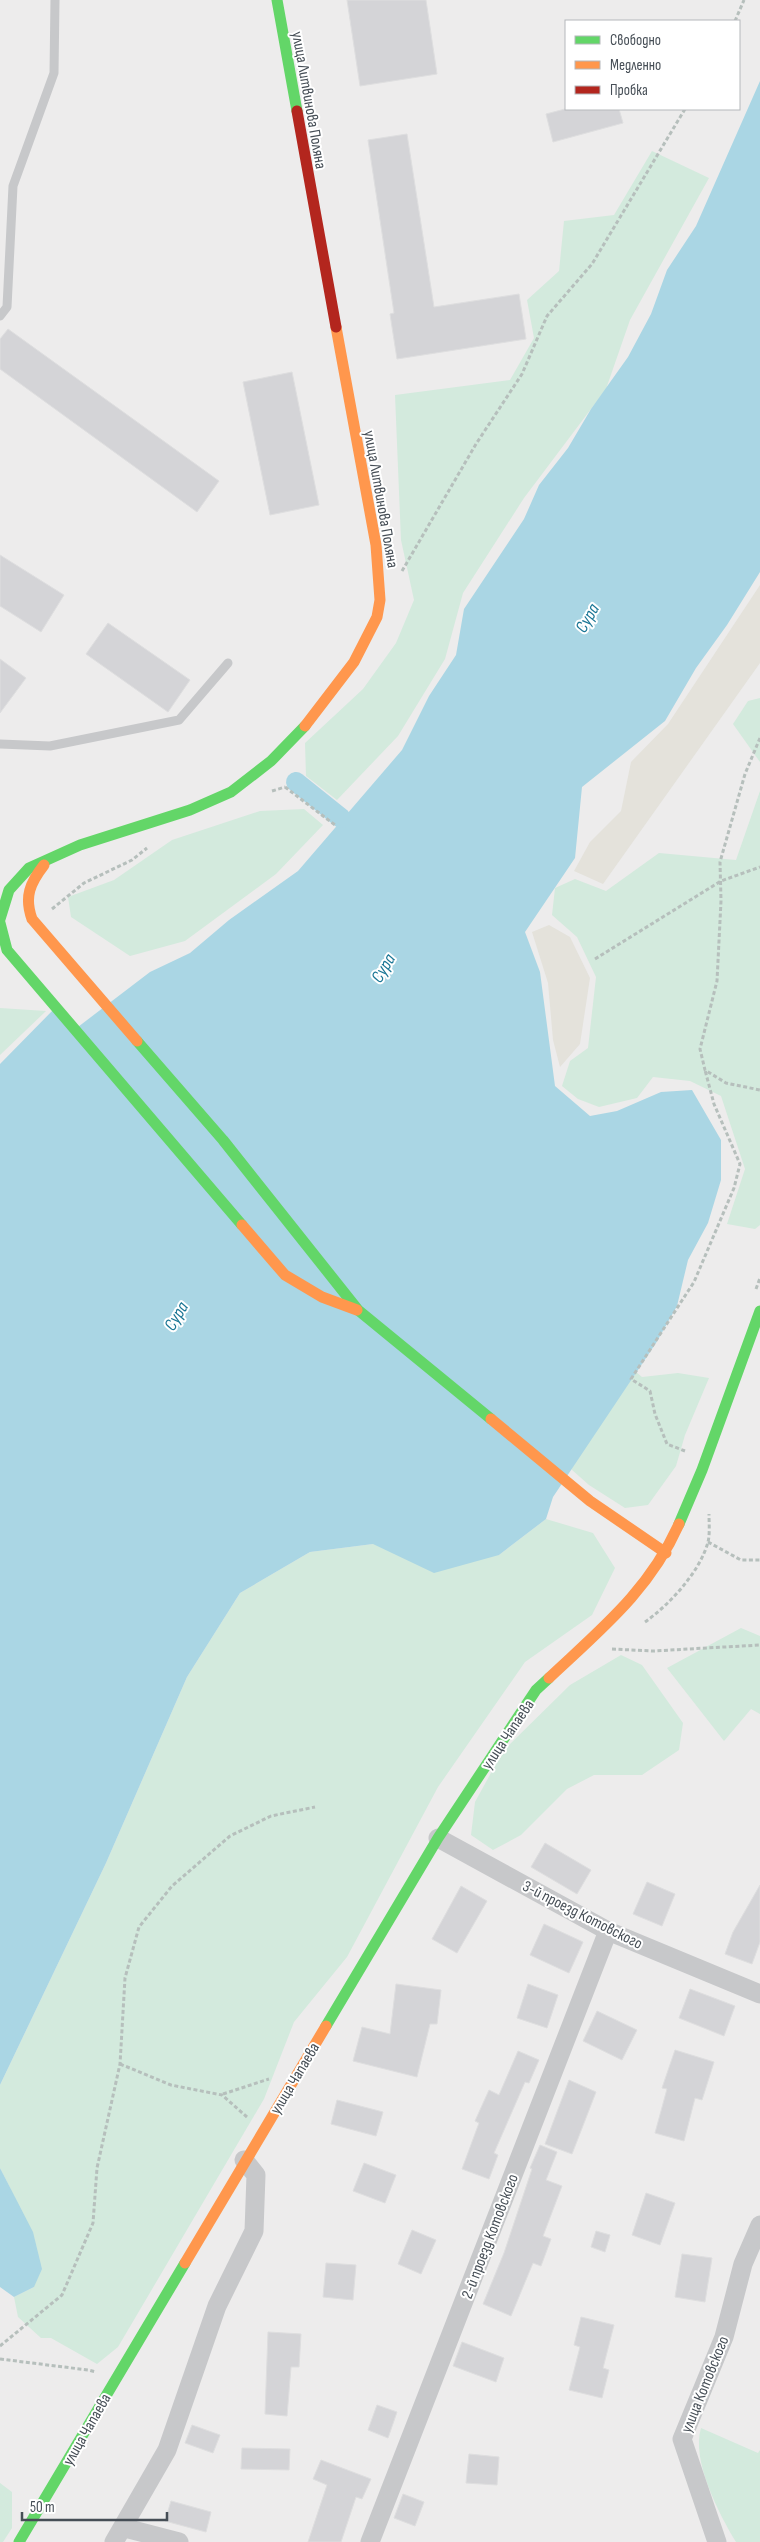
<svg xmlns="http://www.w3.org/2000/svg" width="760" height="2542" viewBox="0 0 760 2542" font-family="'Sofia Sans Condensed',sans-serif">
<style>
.green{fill:#d3eadd}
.sand{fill:#e4e2db}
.water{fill:#aad6e4}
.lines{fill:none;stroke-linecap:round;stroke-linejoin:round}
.canal{stroke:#aad6e4;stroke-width:20}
.building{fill:#d4d4d7;stroke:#dededf}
.path{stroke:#b6bfbc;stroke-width:3;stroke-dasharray:4 2.5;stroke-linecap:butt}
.lane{stroke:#c7c8ca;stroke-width:9}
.street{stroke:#c7c8ca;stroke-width:19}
.fast{stroke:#63d668;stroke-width:11}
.slow{stroke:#ff974d;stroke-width:11}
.jam{stroke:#b3261e;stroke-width:11}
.labels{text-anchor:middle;stroke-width:4;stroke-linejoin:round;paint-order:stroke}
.street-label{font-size:16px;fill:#464e56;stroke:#fff}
.water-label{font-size:18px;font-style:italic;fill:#1a7695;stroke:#fff}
</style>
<rect width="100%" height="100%" fill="#edecec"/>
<g class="green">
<polygon points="652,151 709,178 630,320 606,389 524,498 463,593 445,659 398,736 337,800 306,776 305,743 363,689 396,643 414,600 401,540 395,395 510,380 534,338 527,300 559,271 564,221 614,215"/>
<polygon points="760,698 760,762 733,724 748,701"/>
<polygon points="760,791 760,1225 755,1229 727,1224 745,1169 721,1096 690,1081 653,1077 637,1098 599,1107 578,1099 562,1086 570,1061 588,1048 596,977 577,937 552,915 555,888 575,879 606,891 659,853 736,860"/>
<polygon points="304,809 323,825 276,874 185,941 130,956 71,917 68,897 114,880 172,840 260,811"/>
<polygon points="0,1008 46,1011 0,1055"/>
<polygon points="636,1372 642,1377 678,1373 709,1378 685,1435 676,1466 648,1505 625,1508 589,1485 571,1469"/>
<polygon points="546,1519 593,1533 615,1568 592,1615 525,1662 438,1787 347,1957 294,2022 264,2099 118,2347 97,2364 51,2338 41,2338 18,2317 14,2297 34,2287 10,2188 0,2168 0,2085 106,1863 187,1677 240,1593 310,1552 373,1544 499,1555"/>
<polygon points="741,1628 760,1636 760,1714 751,1709 724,1741 667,1668"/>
<polygon points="621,1655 642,1665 683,1723 679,1750 642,1775 594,1775 567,1789 521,1835 493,1850 471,1835 475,1802 503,1751 570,1685"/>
<path d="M701,2428l57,25 2,-3v92h-24c-17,-28 -45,-82 -35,-114z"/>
<polygon points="0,2483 12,2492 12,2528 3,2542 0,2542"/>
</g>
<g class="sand">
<polygon points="760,585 760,663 603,884 574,871 590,842 621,811 631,762 668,724"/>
<polygon points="549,925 570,937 590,978 580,1044 560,1067 553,1040 548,983 532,932"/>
</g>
<g class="water">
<polygon points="760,81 760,572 727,625 696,668 665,721 582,787 575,858 525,932 540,972 555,1086 590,1116 617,1111 661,1092 692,1090 721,1140 721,1180 708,1223 688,1260 677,1306 656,1343 553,1497 546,1519 499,1555 434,1573 373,1544 310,1552 240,1593 187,1677 106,1863 0,2085 0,1064 55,1008 74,1030 150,972 190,953 229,920 298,871 402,750 429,696 456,655 464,609 524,519 539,485 568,448 591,409 628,357 651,314 667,270 696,226"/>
<polygon points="0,2168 33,2232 42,2269 34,2287 14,2297 0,2287"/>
</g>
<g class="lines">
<polyline class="canal" points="296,782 341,818"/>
</g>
<g class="building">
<polygon points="347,0 426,0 437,74 360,86"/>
<polygon points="565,109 619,109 623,123 553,142 546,114"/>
<polygon points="407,134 434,307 519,294 526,339 397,359 390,314 394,313 368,140"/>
<polygon points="8,329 219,481 197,512 0,369 0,339"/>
<polygon points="292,372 319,505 270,515 243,382"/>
<polygon points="0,555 64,595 41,632 0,606"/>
<polygon points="108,623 190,680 168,712 86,654"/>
<polygon points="0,659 26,678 0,713"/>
<polygon points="545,1843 591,1870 577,1894 531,1867"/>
<polygon points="647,1882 675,1894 662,1926 633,1914"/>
<polygon points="760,1885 760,1942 752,1964 725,1954 733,1932"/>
<polygon points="461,1886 487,1901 457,1953 432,1939"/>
<polygon points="544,1924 583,1942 569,1973 530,1955"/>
<polygon points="396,1984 441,1990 437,2024 430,2024 417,2077 353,2061 362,2027 390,2034"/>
<polygon points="528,1984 558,1995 547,2028 517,2018"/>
<polygon points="690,1989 735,2006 724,2036 679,2018"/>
<polygon points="597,2011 637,2030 622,2060 583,2041"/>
<polygon points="675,2050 714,2062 702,2100 695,2098 684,2141 655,2133 667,2089 662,2088"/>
<polygon points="518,2051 539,2060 529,2083 525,2082 494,2153 498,2155 489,2179 462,2169 479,2123 475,2121 489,2090 499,2095"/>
<polygon points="569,2080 596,2092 572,2154 545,2144"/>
<polygon points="337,2100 383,2112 376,2136 331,2124"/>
<polygon points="540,2145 557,2152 546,2180 562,2186 543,2236 551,2239 541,2266 533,2263 511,2316 483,2304 504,2253 532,2169 530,2168"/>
<polygon points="364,2163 396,2175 385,2203 353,2191"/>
<polygon points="646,2193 675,2203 660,2245 632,2235"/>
<polygon points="412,2230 436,2240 421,2274 398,2264"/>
<polygon points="596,2231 610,2235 605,2252 591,2247"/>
<polygon points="682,2254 712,2258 705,2302 675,2297"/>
<polygon points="326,2263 356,2265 353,2300 323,2297"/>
<polygon points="581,2317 614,2325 603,2368 609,2370 602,2398 569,2390 580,2347 574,2345"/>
<polygon points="268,2332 301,2334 299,2367 291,2367 287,2416 265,2414"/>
<polygon points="462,2342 504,2358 496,2382 453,2366"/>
<polygon points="377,2405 397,2412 388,2438 368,2430"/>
<polygon points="192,2425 220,2435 213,2453 185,2443"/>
<polygon points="242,2448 290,2449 289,2470 241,2469"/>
<polygon points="469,2454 499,2457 497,2485 466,2483"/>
<polygon points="321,2460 371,2479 362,2499 356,2497 341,2542 308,2542 327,2485 313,2479"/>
<polygon points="403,2494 424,2502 415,2526 394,2518"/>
<polygon points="171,2501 211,2512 206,2532 165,2521"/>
</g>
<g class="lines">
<g class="path">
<polyline points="735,21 744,0"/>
<polyline points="402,571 476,444 522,374 547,316 592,264 685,109"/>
<polyline points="760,738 745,774 720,862 721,901 717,981 700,1049 705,1070 726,1083 760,1090"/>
<polyline points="285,787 335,825"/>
<polyline points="272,791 285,787"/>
<polyline points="52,909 84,883 132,860 147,848"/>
<polyline points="595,959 721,881 760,867"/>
<polyline points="756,1289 760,1278"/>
<polyline points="685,1451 667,1444 655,1414 650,1391 631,1379 694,1282 734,1188 740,1164 714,1104 705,1070"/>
<polyline points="708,1542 741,1560 760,1560"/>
<path d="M645,1622c24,-17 55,-50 63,-80 2,-8 1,-19 1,-28"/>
<polyline points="612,1649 653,1651 760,1645"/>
<polyline points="120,2064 171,2085 222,2095 247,2117"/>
<polyline points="223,2094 269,2079"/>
<polyline points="0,2346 62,2295 93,2223 97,2168 120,2064 125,1978 139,1927 172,1886 230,1836 271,1816 315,1807"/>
<polyline points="0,2359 88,2370 96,2372"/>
</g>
<g class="lane">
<polyline points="0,316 7,307 13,186 54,73 55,0"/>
<polyline points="0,744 50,746 179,720 228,663"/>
</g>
<g class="street">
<polyline points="438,1838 608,1931 760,1994"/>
<polyline points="125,2528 179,2542"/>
<polyline points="114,2542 167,2450 217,2306 254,2231 256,2175 244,2160"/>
<polyline points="370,2542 608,1931"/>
<polyline points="717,2542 682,2439 724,2337 743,2264 760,2225"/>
</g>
<g class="fast">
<polyline points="277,0 297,111"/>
<polyline points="0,919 9,890 29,868 80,845 190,810 231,792 271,761 305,726"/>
<polyline points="0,923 7,950 242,1225"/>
<polyline points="137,1041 223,1140 358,1310 491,1419"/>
<polyline points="679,1524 702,1470 760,1311"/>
<polyline points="326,2026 438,1838 536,1690 549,1678"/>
<polyline points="19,2542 185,2263"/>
</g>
<g class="slow">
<polyline points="305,726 354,662 377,617 380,600 376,545 336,327"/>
<path d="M44,865c-14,18 -20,32 -12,54l105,122"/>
<polyline points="242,1225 285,1275 322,1297 357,1310"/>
<polyline points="491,1419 590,1501 666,1553"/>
<path d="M549,1678c52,-49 100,-87 130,-154"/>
<polyline points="185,2263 326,2026"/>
</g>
<polyline class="jam" points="297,111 336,327"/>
</g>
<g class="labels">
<g class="street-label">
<text transform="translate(310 100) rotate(80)" y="6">улица Литвинова Поляна</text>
<text transform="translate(382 499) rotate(80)" y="6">улица Литвинова Поляна</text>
<text transform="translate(507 1734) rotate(-56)" y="6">улица Чапаева</text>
<text transform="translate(583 1914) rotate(27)" y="6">3-й проезд Котовского</text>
<text transform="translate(294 2078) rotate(-59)" y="6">улица Чапаева</text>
<text transform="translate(489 2236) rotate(-69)" y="6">2-й проезд Котовского</text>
<text transform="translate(704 2384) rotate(-68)" y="6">улица Котовского</text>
<text transform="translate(86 2429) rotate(-60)" y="6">улица Чапаева</text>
</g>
<g class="water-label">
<text transform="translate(587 618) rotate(-60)" y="6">Сура</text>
<text transform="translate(383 968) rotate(-59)" y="6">Сура</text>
<text transform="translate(176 1316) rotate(-59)" y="6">Сура</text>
</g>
</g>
<rect x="565" y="20" width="175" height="90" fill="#ffffff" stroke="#b5b8bb"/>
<rect x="575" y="36" width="25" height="8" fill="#63d668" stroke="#b5b8bb"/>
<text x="610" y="45" font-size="15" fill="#464e56">Свободно</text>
<rect x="575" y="61" width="25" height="8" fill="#ff974d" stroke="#b5b8bb"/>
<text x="610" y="70" font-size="15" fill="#464e56">Медленно</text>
<rect x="575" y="86" width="25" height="8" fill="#b3261e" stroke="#b5b8bb"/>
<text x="610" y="95" font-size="15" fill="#464e56">Пробка</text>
<path d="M22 2512v8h145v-8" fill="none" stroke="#464e56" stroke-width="2.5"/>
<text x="30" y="2512" font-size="15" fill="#464e56" stroke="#ffffff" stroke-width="4" paint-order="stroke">50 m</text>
</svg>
